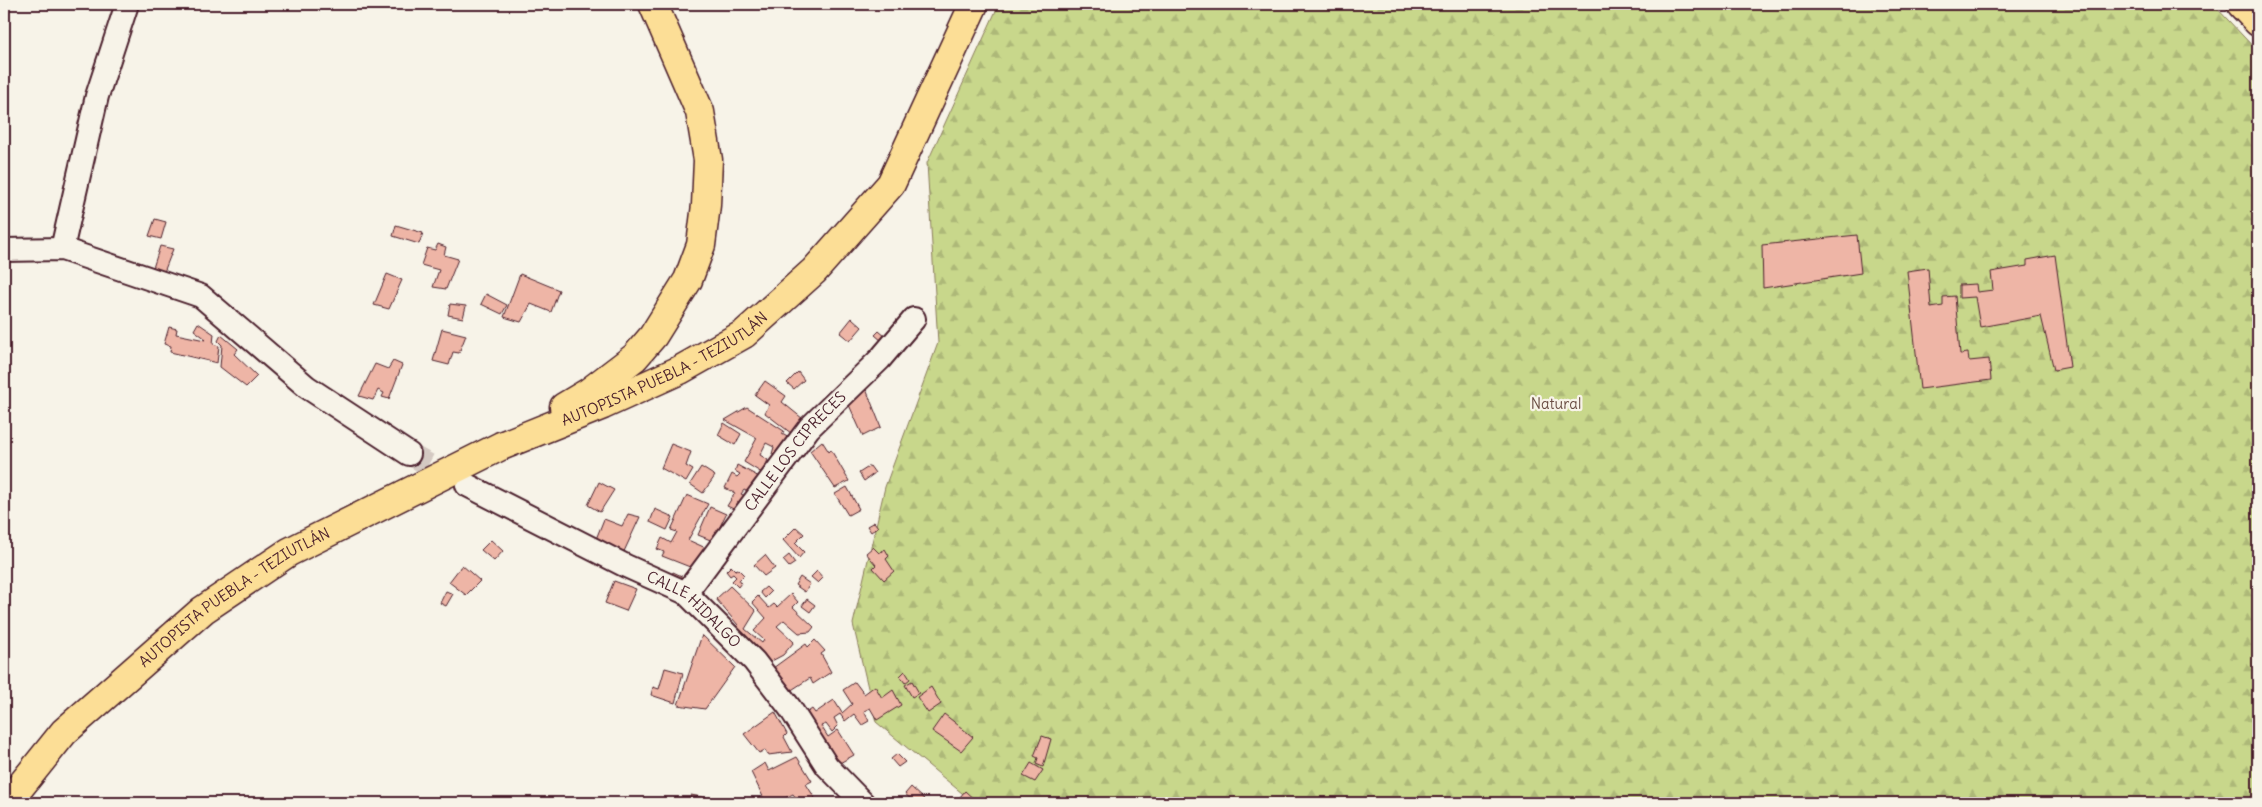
<svg xmlns="http://www.w3.org/2000/svg" width="2262" height="807" viewBox="0 0 2262 807" font-family="Delius,sans-serif">
<style>
.forest{fill:url(#forest-firs);stroke:#897b5b}
.building{fill:#eeb5a6;stroke:#4a1f2b}
.lines{fill:none;stroke-linecap:round;stroke-linejoin:round}
.minor-tunnel{stroke:#d4c9c2;stroke-width:22;stroke-dasharray:22 11;stroke-linecap:butt}
.minor-casing{stroke:#4a1f2b;stroke-width:26}
.major-casing{stroke:#4a1f2b;stroke-width:31}
.highway-casing{stroke:#4a1f2b;stroke-width:31}
.minor{stroke:#f7f3e8;stroke-width:22}
.major{stroke:#fcde96;stroke-width:28}
.highway{stroke:#fcde96;stroke-width:28}
.labels{text-anchor:middle;stroke-width:4.5;stroke-linejoin:round;paint-order:stroke}
.street-label{font-size:15px;fill:#4a1f2b;stroke:#f7f3e8}
.park-label{font-size:15px;fill:#6a4d43;stroke:#f7f3e8}
</style>
<defs>
<pattern id="forest-firs" width="22" height="20" patternUnits="userSpaceOnUse" patternTransform="scale(1.25)"><rect width="22" height="20" fill="#c8d78b"/><path d="M5 1l3.5 6h-7zM16 11l3.5 6h-7z" fill="#adb878"/></pattern>
</defs>
<rect width="100%" height="100%" fill="#f7f3e8"/>
<filter id="ink" filterUnits="userSpaceOnUse"><feTurbulence type="fractalNoise" baseFrequency=".02" numOctaves="2"/><feDisplacementMap in="SourceGraphic" scale="10" xChannelSelector="R" yChannelSelector="G"/><feConvolveMatrix kernelMatrix="1 2 1 2 8 2 1 2 1" color-interpolation-filters="sRGB"/></filter>
<g filter="url(#ink)">
<polygon class="forest" points="999,4 2213,4 2258,52 2258,803 974,803 876,722 853,624 885,487 938,343 927,163"/>
<g class="building">
<polygon points="155,219 166,222 161,239 149,236"/>
<polygon points="396,225 423,233 419,244 393,236"/>
<polygon points="1857,235 1861,273 1763,288 1762,245"/>
<polygon points="438,244 446,247 444,255 458,259 446,289 433,287 439,270 421,265 427,248 435,250"/>
<polygon points="160,246 173,249 164,272 153,268"/>
<polygon points="2055,255 2070,367 2054,370 2041,316 1980,327 1975,297 1959,298 1959,285 1976,284 1977,292 1993,290 1991,272 2027,266 2027,260"/>
<polygon points="1928,268 1931,308 1943,306 1943,297 1955,296 1960,354 1968,353 1969,361 1989,359 1991,380 1920,389 1907,271"/>
<polygon points="387,274 402,280 389,309 374,305"/>
<polygon points="520,274 559,290 551,312 531,304 521,322 504,317"/>
<polygon points="486,294 507,305 502,314 481,304"/>
<polygon points="4,301 8,313 4,314"/>
<polygon points="450,304 466,306 463,318 448,315"/>
<polygon points="852,318 862,327 850,341 840,333"/>
<polygon points="198,323 214,334 213,344 219,346 217,363 170,352 171,346 164,344 169,327 177,329 176,334 205,340 206,339 194,330"/>
<polygon points="442,329 466,335 459,353 453,352 449,365 433,361"/>
<polygon points="879,331 886,337 882,341 875,335"/>
<polygon points="221,335 238,349 234,354 257,376 246,387 220,367 222,345 218,341"/>
<polygon points="393,361 402,365 389,399 382,397 384,393 378,390 373,400 359,396 375,364 388,369"/>
<polygon points="798,372 804,380 794,389 787,383"/>
<polygon points="765,381 786,396 782,402 808,423 796,437 765,413 769,405 755,395"/>
<polygon points="866,389 881,427 863,436 849,405"/>
<polygon points="747,407 784,431 782,434 793,440 783,459 772,454 774,447 766,443 760,455 768,460 762,473 744,462 757,438 725,420"/>
<polygon points="724,423 741,434 735,445 718,435"/>
<polygon points="822,441 829,452 831,450 849,481 835,488 810,451"/>
<polygon points="671,444 691,452 686,466 693,470 686,482 661,468"/>
<polygon points="737,465 763,479 752,494 744,490 741,494 749,498 740,512 727,506 735,493 725,488 732,474 737,477 740,474 735,471"/>
<polygon points="870,466 875,473 864,481 859,473"/>
<polygon points="701,467 715,476 703,493 690,484"/>
<polygon points="599,482 614,490 600,512 588,505"/>
<polygon points="847,487 859,509 848,515 835,494"/>
<polygon points="687,495 708,504 688,540 708,549 695,569 662,556 664,552 657,549 662,538 671,543 677,532 671,530"/>
<polygon points="710,507 726,514 713,541 698,535"/>
<polygon points="655,509 673,517 667,530 650,522"/>
<polygon points="628,514 640,517 621,558 594,544 604,519 622,526"/>
<polygon points="874,522 878,527 871,532 867,526"/>
<polygon points="796,527 804,534 795,543 804,552 799,558 783,540"/>
<polygon points="491,540 503,551 494,561 481,550"/>
<polygon points="873,547 879,553 885,549 889,556 886,559 894,571 884,580 873,568 876,565 866,553"/>
<polygon points="765,555 775,568 764,576 754,565"/>
<polygon points="789,555 795,563 789,567 783,560"/>
<polygon points="462,565 480,581 466,595 449,582"/>
<polygon points="731,566 735,570 738,569 744,575 739,580 741,583 738,587 732,581 736,577 733,574 730,576 726,571"/>
<polygon points="817,571 823,578 818,583 811,577"/>
<polygon points="673,572 686,578 667,583"/>
<polygon points="800,577 810,584 805,592 795,585"/>
<polygon points="614,581 636,589 626,611 605,603"/>
<polygon points="730,586 756,611 745,629 762,643 764,640 754,631 766,618 752,602 758,596 769,608 774,604 777,607 791,594 798,602 793,607 814,627 810,632 799,633 784,620 777,626 794,642 783,655 766,664 733,631 738,625 716,599"/>
<polygon points="766,587 771,592 765,598 760,592"/>
<polygon points="446,591 453,594 446,606 440,603"/>
<polygon points="807,599 815,605 810,612 802,606"/>
<polygon points="702,635 735,667 705,709 678,705"/>
<polygon points="815,640 825,651 821,654 831,672 813,684 810,678 787,693 773,668 806,644 808,647"/>
<polygon points="665,668 683,673 675,703 651,695 653,687 659,689"/>
<polygon points="905,671 910,679 905,683 900,676"/>
<polygon points="912,681 919,693 912,697 905,685"/>
<polygon points="855,682 864,694 875,686 882,698 893,690 901,705 877,720 870,708 864,711 869,721 862,725 854,714 845,721 840,714 834,718 838,726 832,732 826,724 821,726 828,737 838,730 854,755 838,764 802,716 812,709 815,713 834,700 842,713 852,704 843,690"/>
<polygon points="931,687 941,704 928,713 917,697"/>
<polygon points="775,712 787,734 784,737 792,752 768,755 765,750 759,753 744,734"/>
<polygon points="944,714 973,737 961,751 932,731"/>
<polygon points="1042,736 1051,739 1043,767 1036,764 1038,758 1034,756"/>
<polygon points="897,754 905,762 898,767 891,759"/>
<polygon points="797,757 812,781 806,784 818,803 800,803 793,794 775,803 766,803 751,772 765,763 769,771"/>
<polygon points="1031,763 1043,770 1035,782 1023,776"/>
<polygon points="911,787 924,799 922,803 910,803 912,800 905,794"/>
<polygon points="965,791 978,803 955,803"/>
<polygon points="691,795 711,799 710,803 689,803"/>
</g>
<g class="lines">
<polyline class="minor-tunnel" points="409,454 457,480"/>
<defs>
<g id="minor">
<polyline points="62,249 97,96 127,4"/>
<polyline points="4,250 62,249 201,296 307,387 409,454"/>
<path id="s1" d="M467,485l159,81 60,27 68,68 36,47 37,58 36,37"/>
<path id="s2" d="M686,593l123,-165 71,-69 34,-40"/>
</g>
<polyline id="major" points="2241,4 2258,22"/>
<g id="highway">
<polyline points="564,407 589,392 635,357 653,336 688,280 701,245 706,205 708,160 700,112 653,4"/>
<path id="s3" d="M7,803l57,-71 139,-122 86,-58 212,-106 102,-41 77,-35 64,-36 70,-63 77,-87 83,-180"/>
</g>
</defs>
<use href="#minor" class="minor-casing"/>
<use href="#major" class="major-casing"/>
<use href="#highway" class="highway-casing"/>
<use href="#minor" class="minor"/>
<use href="#major" class="major"/>
<use href="#highway" class="highway"/>
</g>
</g>
<g class="labels">
<g class="street-label">
<text dy="5" stroke="none"><textPath href="#s3" startOffset="798">AUTOPISTA PUEBLA - TEZIUTLÁN</textPath></text>
<text dy="5" stroke="none"><textPath href="#s2" startOffset="179">CALLE LOS CIPRECES</textPath></text>
<text dy="5" stroke="none"><textPath href="#s3" startOffset="309">AUTOPISTA PUEBLA - TEZIUTLÁN</textPath></text>
<text dy="5" stroke="none"><textPath href="#s1" startOffset="260">CALLE HIDALGO</textPath></text>
</g>
<g class="park-label">
<text x="1556" y="409">Natural</text>
</g>
</g>
<rect width="2262" height="807" fill="none" stroke="#f7f3e8" stroke-width="20"/>
<rect x="10" y="10" width="2242" height="787" fill="none" stroke="#4a1f2b" stroke-width="2" filter="url(#ink)"/>
</svg>
